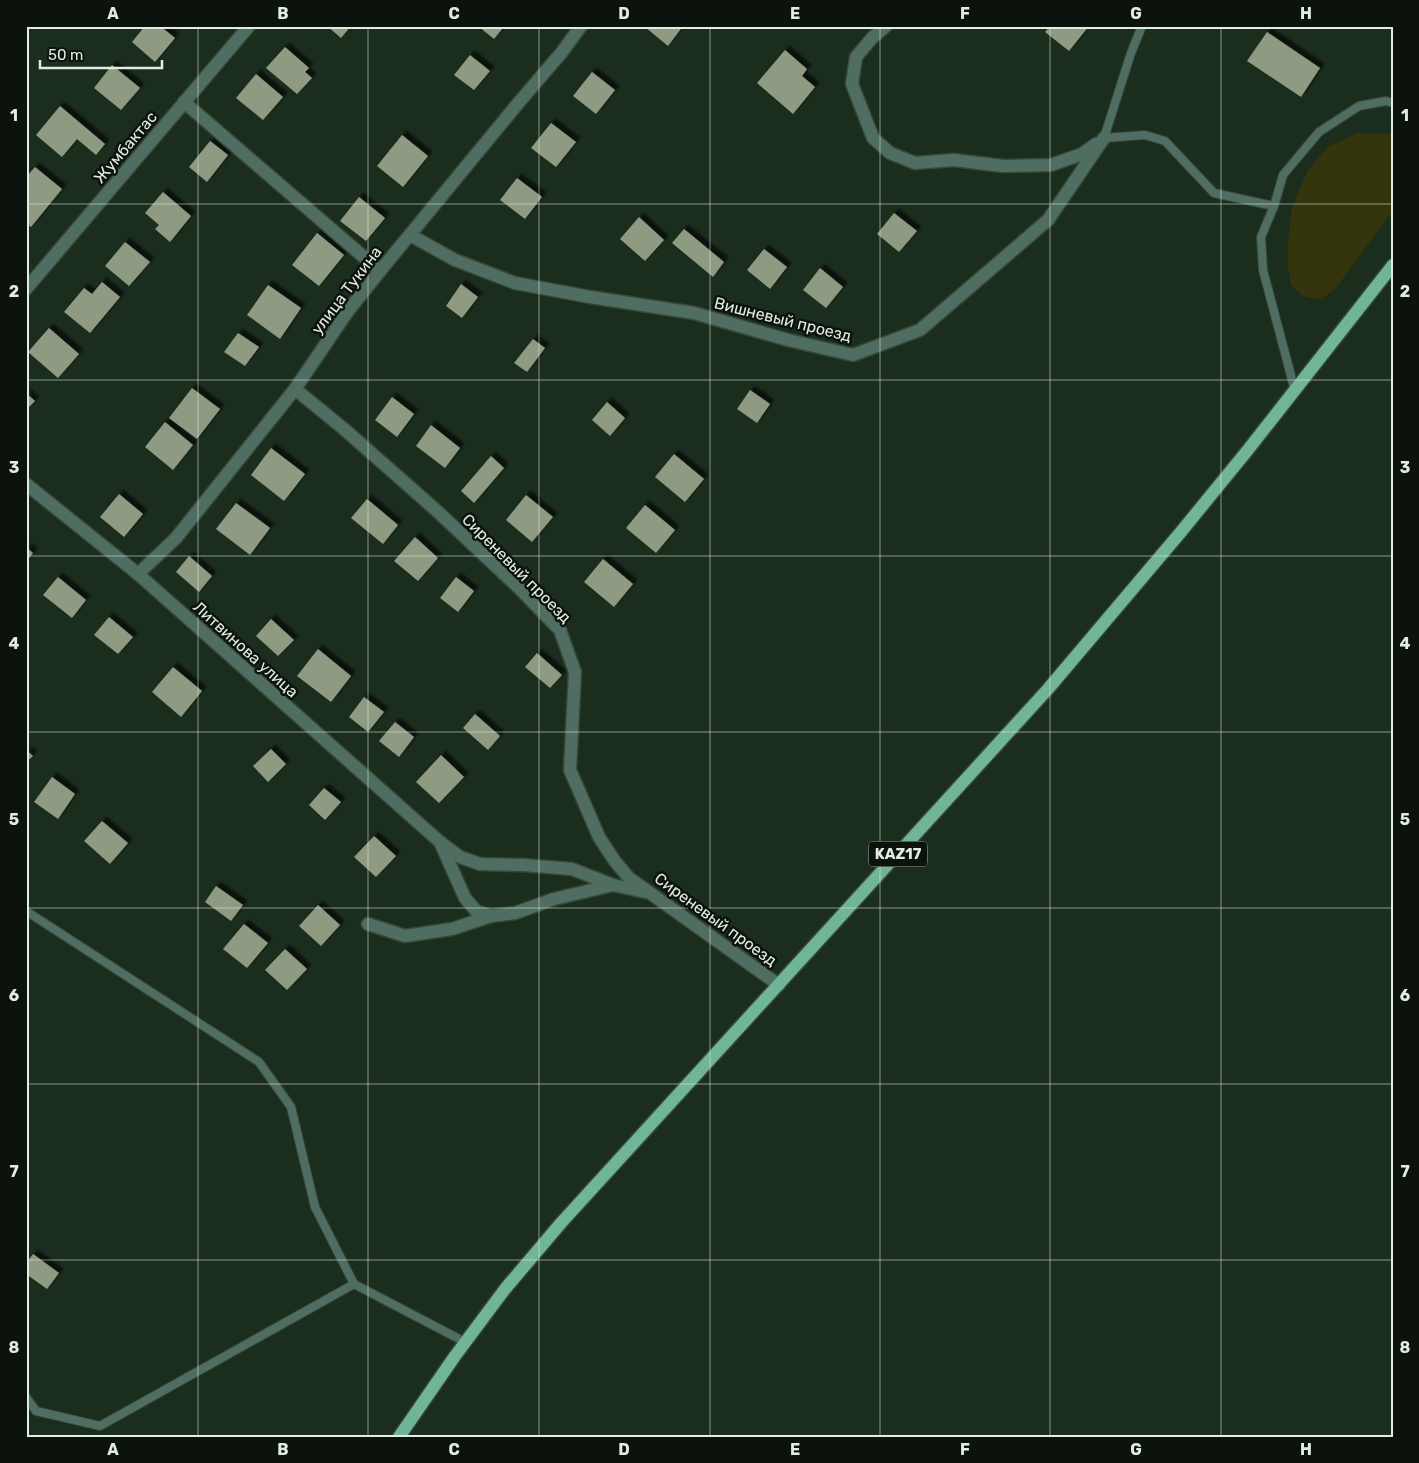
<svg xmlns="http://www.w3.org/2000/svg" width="1419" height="1463" viewBox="0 0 1419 1463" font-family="Rubik,sans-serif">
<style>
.green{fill:#34350c}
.building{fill:#8e9a81;filter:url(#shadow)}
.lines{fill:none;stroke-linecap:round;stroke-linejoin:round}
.lane-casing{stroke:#374839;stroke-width:10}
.street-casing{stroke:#374839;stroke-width:15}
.primary-casing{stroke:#374839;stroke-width:15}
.lane{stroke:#4f6e61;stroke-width:8}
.street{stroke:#4f6e61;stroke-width:12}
.primary{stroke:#71b599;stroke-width:12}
.grid{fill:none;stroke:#e2ede2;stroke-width:1;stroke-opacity:0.55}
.labels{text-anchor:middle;stroke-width:5;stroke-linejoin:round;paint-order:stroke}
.shield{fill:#0b130c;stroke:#a2aca2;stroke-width:1}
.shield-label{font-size:15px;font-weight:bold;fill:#e2ede2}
.street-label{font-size:16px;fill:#e2ede2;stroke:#0b130c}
.neatline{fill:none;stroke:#e2ede2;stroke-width:2}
.grid-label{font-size:16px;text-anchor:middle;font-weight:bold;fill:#e2ede2}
</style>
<defs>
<filter id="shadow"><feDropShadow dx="4.5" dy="-4.5" stdDeviation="1" flood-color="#0009"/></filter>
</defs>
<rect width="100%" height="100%" fill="#1b2d1d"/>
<polygon class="green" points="1357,133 1393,134 1393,210 1336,288 1320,300 1303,296 1291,285 1288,268 1288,239 1292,208 1308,170 1328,147"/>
<g class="building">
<polygon points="145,26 160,26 175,38 155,62 132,42"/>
<polygon points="327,26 351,26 341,38"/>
<polygon points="478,26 499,26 502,29 494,39"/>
<polygon points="646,26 683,26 668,46 645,27"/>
<polygon points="1050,26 1089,26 1069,51 1045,32"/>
<polygon points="1267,32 1320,68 1301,97 1247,61"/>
<polygon points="285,47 309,68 305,72 312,78 297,94 266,68"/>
<polygon points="785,50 807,69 802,76 815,87 793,114 757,83"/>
<polygon points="470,55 490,71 474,90 454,75"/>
<polygon points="112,65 140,88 121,110 94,88"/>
<polygon points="592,72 615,90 596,114 573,96"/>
<polygon points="256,74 283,97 263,120 236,98"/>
<polygon points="60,106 105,144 96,155 77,139 62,157 36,135"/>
<polygon points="551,123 576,142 556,167 531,148"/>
<polygon points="402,135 428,156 403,187 377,166"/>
<polygon points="210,141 228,155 207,182 189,167"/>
<polygon points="35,167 62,189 31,227 26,223 26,177"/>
<polygon points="517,178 542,197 525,219 500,200"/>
<polygon points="163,192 191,216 170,242 155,229 159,225 145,213"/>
<polygon points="359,197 385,218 366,241 340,221"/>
<polygon points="894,213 917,231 899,252 877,234"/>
<polygon points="639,217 664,240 645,261 620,239"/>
<polygon points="684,229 724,262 713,277 672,243"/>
<polygon points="317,233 344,255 319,286 292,265"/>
<polygon points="125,242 150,262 129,286 105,266"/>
<polygon points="764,249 787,267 770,289 747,270"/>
<polygon points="820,268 843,287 826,308 803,290"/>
<polygon points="102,282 120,297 90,333 64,312 84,288 92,294"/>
<polygon points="461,284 478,297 462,318 446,306"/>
<polygon points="268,285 301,308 280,339 247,315"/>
<polygon points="49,328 79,354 58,378 28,352"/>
<polygon points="238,333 259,347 245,366 224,352"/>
<polygon points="533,339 545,348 527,372 514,363"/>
<polygon points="192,388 220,409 197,439 169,418"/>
<polygon points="750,390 770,404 757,423 737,409"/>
<polygon points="26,393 35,401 26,410"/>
<polygon points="392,397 414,414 397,437 375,420"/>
<polygon points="607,402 625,418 610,436 592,420"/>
<polygon points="165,422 193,445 173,470 145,447"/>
<polygon points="431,425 460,448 445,468 416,446"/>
<polygon points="271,448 305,474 284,501 251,475"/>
<polygon points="674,454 704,479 685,502 655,477"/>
<polygon points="491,456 504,468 474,503 461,491"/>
<polygon points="119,494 143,514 124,537 100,517"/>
<polygon points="526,495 553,517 532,542 506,520"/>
<polygon points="367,499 398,525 383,544 351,518"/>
<polygon points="236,503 270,528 250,555 216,529"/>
<polygon points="645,505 675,530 656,553 626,528"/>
<polygon points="415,537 438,558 418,581 394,561"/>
<polygon points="26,547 33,553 26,562"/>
<polygon points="189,556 212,576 199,592 176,572"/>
<polygon points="603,559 633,584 614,607 584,582"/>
<polygon points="58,577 86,600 72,618 43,595"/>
<polygon points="456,577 474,591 458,612 440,598"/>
<polygon points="109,617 133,637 118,654 94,635"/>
<polygon points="271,619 294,640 278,656 256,636"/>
<polygon points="318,649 351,676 331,702 297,676"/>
<polygon points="537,653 562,675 550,688 525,667"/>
<polygon points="173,667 202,691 181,717 152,692"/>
<polygon points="364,697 384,712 368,732 349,717"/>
<polygon points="475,714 500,736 488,750 463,728"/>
<polygon points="395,722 414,737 399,757 379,741"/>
<polygon points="271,749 286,764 268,782 253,766"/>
<polygon points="26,750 33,756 26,762"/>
<polygon points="441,755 464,777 439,803 416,782"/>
<polygon points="52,777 75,794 58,819 34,802"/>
<polygon points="324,788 341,802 325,820 309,805"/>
<polygon points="102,821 128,843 110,864 84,841"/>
<polygon points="374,836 396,856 376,877 354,857"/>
<polygon points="216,886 243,905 231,921 205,902"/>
<polygon points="318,905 340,925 321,946 299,926"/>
<polygon points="244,924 268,943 247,968 223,949"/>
<polygon points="285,949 307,969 287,990 265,970"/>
<polygon points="33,1254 59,1273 47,1289 26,1274 26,1263"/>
</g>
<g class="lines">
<defs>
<g id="lane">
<polyline points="1142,26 1131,53 1104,138 1145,135 1165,141 1214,193 1274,206"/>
<polyline points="1295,391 1263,270 1261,237 1274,206 1283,175 1319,132 1359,106 1386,101 1393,103"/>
<polyline points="26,911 259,1062 291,1107 315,1207 354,1284 465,1342"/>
<polyline points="26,1397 36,1411 100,1426 354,1284"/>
</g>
<g id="street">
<polyline points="886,26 872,38 856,57 852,84 873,138 890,153 915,163 954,160 1003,166 1051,165 1082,154 1096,144"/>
<polyline points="184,102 380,271"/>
<polyline points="410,235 455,260 515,283 590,297 694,313 788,340 853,355 920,330 1048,220 1104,138"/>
<polyline points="26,289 249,26"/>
<polyline points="295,389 344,429 437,511 520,589 560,630 575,672 570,770 599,837 614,860 629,878 779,985"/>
<polyline points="26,484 138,574 440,842 460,857 480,864 523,865 572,869 613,885"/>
<polyline points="138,574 176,538 295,389 348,311 380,271 515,107 562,52 581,26"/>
<polyline points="440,842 465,898 476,911 491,916 515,913 554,899 613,885 645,892"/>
<polyline points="368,924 405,936 452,929 491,916"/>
</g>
<polyline id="primary" points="399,1437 455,1356 505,1289 561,1223 1048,689 1180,533 1247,451 1393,265"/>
</defs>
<use href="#lane" class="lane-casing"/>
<use href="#street" class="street-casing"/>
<use href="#primary" class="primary-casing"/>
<use href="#lane" class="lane"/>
<use href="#street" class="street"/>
<use href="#primary" class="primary"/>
</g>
<path class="grid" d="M198,26v1411M368,26v1411M539,26v1411M710,26v1411M880,26v1411M1050,26v1411M1221,26v1411M26,204h1367M26,380h1367M26,556h1367M26,732h1367M26,908h1367M26,1084h1367M26,1260h1367"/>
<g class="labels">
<rect class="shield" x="869" y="841.5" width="58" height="25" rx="4"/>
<g class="shield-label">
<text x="898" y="859">KAZ17</text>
</g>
<g class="street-label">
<text transform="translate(125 147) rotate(-50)" y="6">Жумбактас</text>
<text transform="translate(346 290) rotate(-53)" y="6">улица Тукина</text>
<text transform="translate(783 319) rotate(14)" y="6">Вишневый проезд</text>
<text transform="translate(517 568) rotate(45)" y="6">Сиреневый проезд</text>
<text transform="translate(246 649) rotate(42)" y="6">Литвинова улица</text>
<text transform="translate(716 919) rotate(36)" y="6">Сиреневый проезд</text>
</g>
</g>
<rect width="1419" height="1463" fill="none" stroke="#0b130c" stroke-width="55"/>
<path d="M40 60v8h122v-8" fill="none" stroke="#e2ede2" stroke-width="2.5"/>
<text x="48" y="60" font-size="15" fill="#e2ede2" stroke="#0b130c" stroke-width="4" paint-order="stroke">50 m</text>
<rect x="28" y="28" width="1364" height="1408" class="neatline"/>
<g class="grid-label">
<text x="113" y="19">A</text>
<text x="283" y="19">B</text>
<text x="454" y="19">C</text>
<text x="624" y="19">D</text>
<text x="795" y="19">E</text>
<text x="965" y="19">F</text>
<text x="1136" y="19">G</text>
<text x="1306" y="19">H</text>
<text x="14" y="121">1</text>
<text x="1405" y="121">1</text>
<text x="14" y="297">2</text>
<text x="1405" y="297">2</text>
<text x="14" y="473">3</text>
<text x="1405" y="473">3</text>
<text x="14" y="649">4</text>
<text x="1405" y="649">4</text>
<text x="14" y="825">5</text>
<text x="1405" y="825">5</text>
<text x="14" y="1001">6</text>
<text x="1405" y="1001">6</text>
<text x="14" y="1177">7</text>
<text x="1405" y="1177">7</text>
<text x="14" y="1353">8</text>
<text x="1405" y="1353">8</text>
<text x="113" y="1455">A</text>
<text x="283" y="1455">B</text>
<text x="454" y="1455">C</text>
<text x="624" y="1455">D</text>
<text x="795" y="1455">E</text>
<text x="965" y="1455">F</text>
<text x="1136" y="1455">G</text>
<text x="1306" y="1455">H</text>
</g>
</svg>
